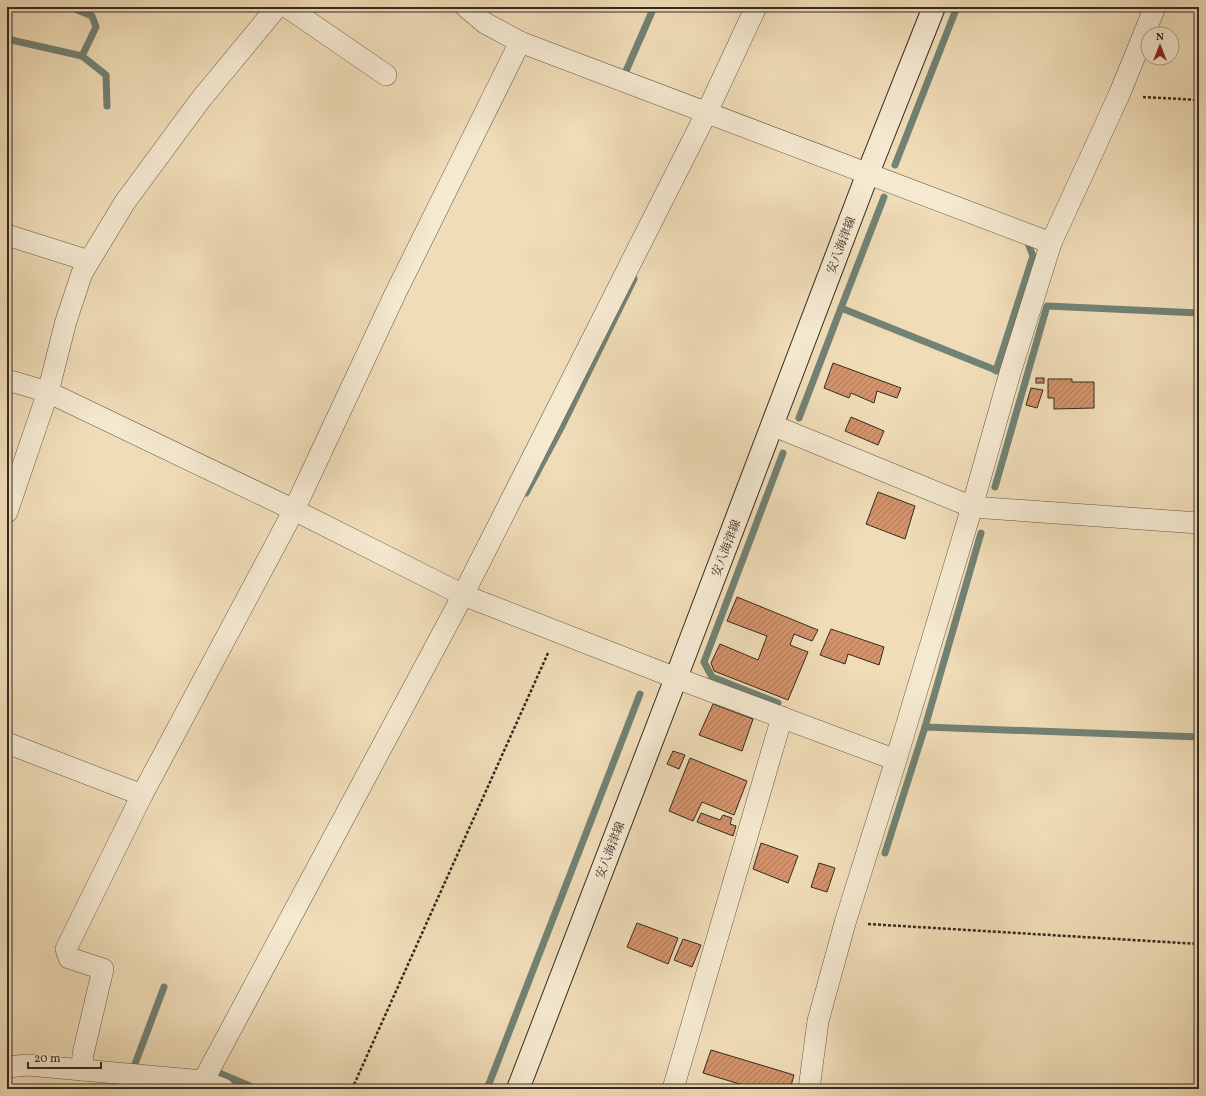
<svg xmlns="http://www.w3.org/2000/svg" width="1206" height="1096" viewBox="0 0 1206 1096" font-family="Vollkorn,'Noto Serif JP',serif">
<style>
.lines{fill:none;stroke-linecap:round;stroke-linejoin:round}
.stream{stroke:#728274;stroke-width:7}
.building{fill:url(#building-hatch);stroke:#342a22}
.minor-casing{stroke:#635748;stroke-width:22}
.secondary-casing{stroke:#342a22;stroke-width:24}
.path{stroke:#342a22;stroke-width:2.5;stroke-dasharray:3 2;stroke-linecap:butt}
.minor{stroke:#f5e9d1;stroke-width:21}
.secondary{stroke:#f5e9d1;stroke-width:22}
.labels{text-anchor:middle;stroke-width:4;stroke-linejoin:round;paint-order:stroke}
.street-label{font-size:12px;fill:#342a22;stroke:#f5e9d1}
</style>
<defs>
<pattern id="building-hatch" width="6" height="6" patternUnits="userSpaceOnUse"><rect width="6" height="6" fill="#d3946d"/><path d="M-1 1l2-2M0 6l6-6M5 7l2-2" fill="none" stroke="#ac7959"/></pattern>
</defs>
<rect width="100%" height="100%" fill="#f0ddb8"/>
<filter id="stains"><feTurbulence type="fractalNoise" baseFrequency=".005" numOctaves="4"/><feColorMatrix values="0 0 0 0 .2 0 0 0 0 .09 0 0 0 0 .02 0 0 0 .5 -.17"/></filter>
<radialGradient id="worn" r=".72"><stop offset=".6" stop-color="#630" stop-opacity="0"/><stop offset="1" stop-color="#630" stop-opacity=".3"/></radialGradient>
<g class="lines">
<g class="stream">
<polyline points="70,7 92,16 96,27 82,56"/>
<polyline points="7,39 82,56 106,75 107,106"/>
<polyline points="626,71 654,7"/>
<polyline points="895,165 957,7"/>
<polyline points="884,197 841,308 998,371"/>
<polyline points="996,371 1033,256 1028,243"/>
<polyline points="799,418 841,308"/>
<polyline points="995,487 1047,306 1199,313"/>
<polyline points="526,493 563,424 634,279"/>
<polyline points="778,703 712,677 704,662 783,453"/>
<polyline points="925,727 981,533"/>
<polyline points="885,853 925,727 1199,737"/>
<polyline points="135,1064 164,987"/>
<polyline points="219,1073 257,1089"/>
<polyline points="487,1089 640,694"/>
</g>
</g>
<g class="building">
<polygon points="833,363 901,388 897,398 877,391 874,403 851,393 849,398 824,388"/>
<rect x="1036" y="378" width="8" height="5"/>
<polygon points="1048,379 1072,379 1072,382 1094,382 1094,408 1054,409 1054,398 1048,398"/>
<polygon points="1031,388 1043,390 1037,408 1026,405"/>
<polygon points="851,417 884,431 878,445 845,431"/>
<polygon points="878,492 915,506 905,539 866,524"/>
<polygon points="737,597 818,630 812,641 794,634 790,645 808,652 788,700 714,671 711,663 720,644 758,660 767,636 727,621"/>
<polygon points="831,629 884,647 879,665 848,654 845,664 820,655"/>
<polygon points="713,704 753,719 742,751 699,735"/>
<polygon points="673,751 685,755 679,769 667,764"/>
<polygon points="690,758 747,781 734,815 702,802 693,821 669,811"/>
<polygon points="701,813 720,820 723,815 732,818 730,824 736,826 733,836 697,822"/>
<polygon points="761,843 798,856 788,883 753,869"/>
<polygon points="819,863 835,868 827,892 811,887"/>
<polygon points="637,923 678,938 668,964 627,947"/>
<polygon points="683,939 701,945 692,967 674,960"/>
<polygon points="711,1050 794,1075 790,1089 756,1089 703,1073"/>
</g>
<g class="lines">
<defs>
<g id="minor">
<polyline points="287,7 386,75"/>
<polyline points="466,7 485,23 520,42 1051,243"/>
<polyline points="7,235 89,261"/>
<polyline points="7,380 48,392 294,510 463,595 676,678 896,760"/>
<polyline points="772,425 972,507 1199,523"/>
<polyline points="7,512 48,392 66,321 82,273 125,202 201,99 277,7"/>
<polyline points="7,743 142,795"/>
<polyline points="7,1067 28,1065 203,1081 224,1089"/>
<polyline points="82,1070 83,1054 103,969 69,958 66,949 142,795 294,510 396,292 520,42"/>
<polyline points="199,1089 463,595 707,112 756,7"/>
<polyline points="673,1089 782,717"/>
<polyline points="809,1089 818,1021 845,923 896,760 972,507 1010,373 1051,243 1119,95 1155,7"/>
</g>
<polyline id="secondary" points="518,1089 676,678 868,173 934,7"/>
</defs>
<use href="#minor" class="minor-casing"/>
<use href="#secondary" class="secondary-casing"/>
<g class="path">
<polyline points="1143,97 1199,100"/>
<polyline points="868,924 1199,944"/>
<polyline points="352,1089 548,653"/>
</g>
<use href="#minor" class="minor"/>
<use href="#secondary" class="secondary"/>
</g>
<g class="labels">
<g class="street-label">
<text transform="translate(841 245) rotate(-69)" y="4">安八海津線</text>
<text transform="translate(726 548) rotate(-69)" y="4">安八海津線</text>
<text transform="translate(610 850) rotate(-69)" y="4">安八海津線</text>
</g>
</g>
<rect width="1206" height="1096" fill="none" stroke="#f0ddb8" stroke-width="24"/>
<rect x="8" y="8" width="1190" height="1080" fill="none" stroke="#342a22" stroke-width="2"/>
<rect x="12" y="12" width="1182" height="1072" fill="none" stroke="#342a22"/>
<g transform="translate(1160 46)"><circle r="19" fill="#f5e9d1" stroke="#a89d8b"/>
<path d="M0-3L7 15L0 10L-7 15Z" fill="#8f2418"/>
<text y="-6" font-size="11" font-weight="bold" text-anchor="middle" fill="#342a22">N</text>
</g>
<path d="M28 1062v6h73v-6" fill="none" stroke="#342a22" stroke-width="2"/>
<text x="34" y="1062" font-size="12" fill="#342a22" stroke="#f5e9d1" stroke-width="3" paint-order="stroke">20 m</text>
<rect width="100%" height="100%" filter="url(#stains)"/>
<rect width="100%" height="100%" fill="url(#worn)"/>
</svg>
